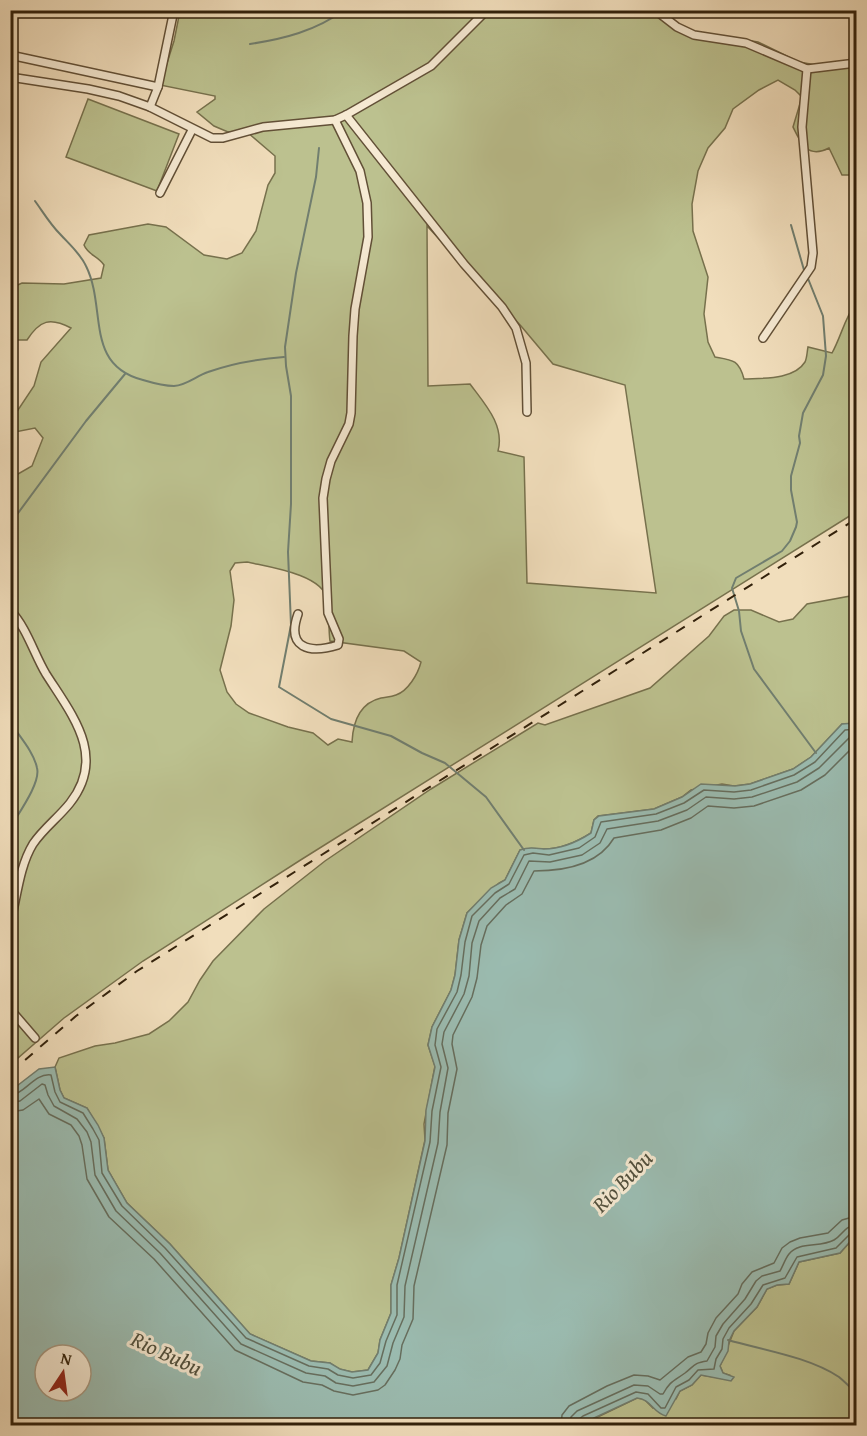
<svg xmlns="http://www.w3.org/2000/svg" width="867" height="1436" viewBox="0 0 867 1436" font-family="'Gentium Book Plus',serif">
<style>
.green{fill:#bcc18f;stroke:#77714d;stroke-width:1.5;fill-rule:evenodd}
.water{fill:#9bbcb1;stroke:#717e6f;stroke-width:1.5;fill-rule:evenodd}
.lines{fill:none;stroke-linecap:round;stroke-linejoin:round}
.shore{stroke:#666e5e;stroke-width:1.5}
.stream{stroke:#717e6f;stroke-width:2}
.minor-casing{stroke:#625037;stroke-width:10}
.minor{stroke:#f6ead3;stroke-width:7}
.rail{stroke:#32210b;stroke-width:2;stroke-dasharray:10 10;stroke-linecap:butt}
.labels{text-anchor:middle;stroke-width:6;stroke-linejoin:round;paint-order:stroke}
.water-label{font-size:22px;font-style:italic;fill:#52503d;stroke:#f6ead3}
</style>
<rect width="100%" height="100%" fill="#f1debc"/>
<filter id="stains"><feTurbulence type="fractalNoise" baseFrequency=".00333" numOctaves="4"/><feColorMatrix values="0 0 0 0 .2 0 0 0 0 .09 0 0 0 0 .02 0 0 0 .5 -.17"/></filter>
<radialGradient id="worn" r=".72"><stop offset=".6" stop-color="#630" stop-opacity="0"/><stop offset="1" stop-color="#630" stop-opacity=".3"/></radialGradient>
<g class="green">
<path d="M180,11h477l33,20 68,11 41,20 17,3 40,-4v114h-14l-13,-27c-21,11 -28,-4 -36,-21l9,-30 -7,-7 -17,-10 -19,10 -26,19 -8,19 -17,20 -10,23 -6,33 1,27 15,46 -4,37 4,28 7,15c18,3 24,3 29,22 18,-1 50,1 61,-17 2,-4 2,-10 3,-15l24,6c9,-16 13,-36 24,-50v209l-557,349 -156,100 -79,57 -53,46v-586l21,-12 11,-28 -8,-10 -20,4 -4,-5 -1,-5 24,-36 7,-24 30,-34c-21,-11 -31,-8 -44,12h-16v-52l11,-5 42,1 37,-6 3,-13c-6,-9 -16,-10 -20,-20l5,-10 59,-11 18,3 38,28 23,4 15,-6 14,-22 12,-46 7,-12v-17l-28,-24h-19l-14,-6 -17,-14 18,-13v-3l-55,-11 14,-44zM427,226l94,100 32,38 72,21 31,208 -129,-10 -3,-126 -26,-6c7,-26 -14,-48 -28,-67l-42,2zM247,562c21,5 75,12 80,37 3,12 1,28 3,42l74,10 17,11c-3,12 -13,29 -25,33 -5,2 -10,2 -15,3 -21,5 -28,24 -29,44l-14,-3 -10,6 -15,-12 -25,-6 -39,-14 -13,-9 -9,-12 -7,-22 11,-44 3,-26 -4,-29 5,-8z"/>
<polygon points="88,99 179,134 157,191 66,157"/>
<path d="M856,595v129h-14l-31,33 -18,12 -43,15 -16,2 -12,-2 -31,6 -9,7 -28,12 -56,7 -4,4 -3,13c-14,9 -30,16 -47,16 -9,0 -15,-2 -24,1l-15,30 -6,3 -32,30 -8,27 -4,35 -4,15 -19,37 -4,18 7,21 -11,58 1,16 -26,118 -8,27v28l-11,27 -2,13 -10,17 -16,2 -13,-3 -9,-6 -19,-2 -61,-27 -80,-90 -43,-41 -19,-33 -4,-32 -17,-30 -23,-10 -4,-8 -5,-23 4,-9 36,-12 20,-3 34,-9 20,-13 19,-19 12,-22 13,-19 51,-52 61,-48 106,-72 107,-66 7,2 105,-37 59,-52 15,-20 10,-6h17l28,12 14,-3 14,-15z"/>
<polygon points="856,1235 856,1425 579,1426 637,1398 644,1399 653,1408 676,1399 680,1391 692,1385 701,1375 720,1378 729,1375 723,1373 720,1366 734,1331 757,1307 767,1289 777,1285 789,1284 799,1262 840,1253"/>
</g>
<path class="water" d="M854,723l2,1v511l-16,18 -41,9 -10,22 -12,1 -10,4 -10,18 -23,24 -5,10 -1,10 -8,15 3,7 11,4 -3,4 -30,-6 -9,10 -12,6 -14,25c-13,-3 -15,-17 -29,-18l-58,27h-568l-1,-333 3,-3 26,-20 16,-2 5,23 4,8 23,10 11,17 6,13 4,32 19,33 43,41 80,90 61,27 19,2 10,6 12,3 16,-2 10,-17 2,-13 11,-27v-28l8,-27 26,-117 1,-31 9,-43 -7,-22 4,-18 19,-37 4,-15 4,-35 8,-27 24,-25 14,-8 15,-30c9,-3 15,-2 24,-1 17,0 33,-7 47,-16l3,-13 5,-4 55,-7 28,-12 19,-13 34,2 15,-2 43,-15 18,-12 31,-33zM45,1355h36v36h-36z"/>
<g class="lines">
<g class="shore">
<path d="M10,1096c16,-3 24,-23 41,-21l4,17 5,10 23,11 10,16 6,11 3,33 20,33 43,42 81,90 63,28 19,3 10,6 15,3 18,-3 9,-12 6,-22 11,-26v-30l33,-143 2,-31 9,-44 -6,-22 2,-16 20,-37 4,-17 4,-33 7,-26 23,-23 14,-9 15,-29 9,-2 16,2 30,-7 16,-11 6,-15 55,-8 28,-11 20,-13 30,2 17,-2 43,-15 21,-13 30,-32 11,-1"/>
<polyline points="10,1103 20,1101 42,1084 45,1085 48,1095 54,1106 77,1119 87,1132 91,1142 95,1175 116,1211 160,1253 241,1344 306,1373 325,1376 336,1383 353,1386 374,1382 387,1366 393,1343 404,1317 405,1286 438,1143 440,1112 448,1068 442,1044 444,1032 464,994 469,976 472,943 479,921 500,898 515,889 529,861 550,862 582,855 600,843 607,829 658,821 687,810 706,797 734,799 752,797 797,782 819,768 849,738 856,737"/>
<path d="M10,1112l13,-2 16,-11 10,15 22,11 8,11 3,9 5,34 22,38 45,42 81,91 68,32 19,3 12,6 19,4 25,-5 7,-5 10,-15 5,-11 2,-14 11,-26 1,-33 33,-141 1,-32 9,-44 -5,-25 1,-9 19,-38 5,-19 4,-33 6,-19 19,-21 16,-11 12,-23c30,0 64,-6 80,-33l47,-8 30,-12 17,-12 26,2 20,-2 47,-16 24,-15 28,-28 3,-1"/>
<polyline points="561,1426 562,1415 569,1406 607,1386 634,1375 648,1376 660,1380 688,1357 701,1352 706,1344 708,1333 716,1318 738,1294 742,1284 752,1272 774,1263 782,1248 790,1242 800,1238 828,1233 842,1220 856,1216"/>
<path d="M570,1426l1,-9 6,-6 57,-26 14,1 12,8h3c7,-13 11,-13 22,-21 10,-8 9,-10 22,-12l8,-14 1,-11 7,-12 22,-25 11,-18 6,-5 18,-5c3,-5 5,-12 9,-17 10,-13 31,-6 45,-14 9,-5 10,-14 22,-15"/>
<polyline points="577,1426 578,1420 583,1416 636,1392 648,1394 661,1408 665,1408 676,1387 689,1380 698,1370 714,1369 716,1359 722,1349 723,1339 729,1328 751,1304 763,1285 785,1278 797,1257 836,1248 850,1234 856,1233"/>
</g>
<g class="stream">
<polyline points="843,10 856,12"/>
<path d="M250,44c33,-5 66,-13 94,-34"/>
<polyline points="319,148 316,177 296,273 285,347 286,366 291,396 291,504 288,552 291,625 279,687 331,719 391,736 422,753 445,763 486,797 524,850"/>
<path d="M35,201c8,11 15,23 25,33 9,10 20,19 26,32 21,42 -2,99 57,114 10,3 20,6 31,6 13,-1 22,-10 34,-14 25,-9 50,-13 76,-15"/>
<polyline points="791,225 804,270"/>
<polyline points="807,276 823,316 826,356 823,375 803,413 799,436 800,443 791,476 791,490 797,522 796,527 790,541 782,551 736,578 732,588 739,611 741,631 754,669 816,753"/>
<polyline points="10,524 86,421 125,374"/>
<path d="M10,722c9,14 24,30 27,46 4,15 -19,46 -27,60"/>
<path d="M728,1340c35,10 81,17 111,37 6,5 12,11 17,16"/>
</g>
<defs>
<g id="minor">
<polyline points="655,10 677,27 694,35 746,43 807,69 856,63"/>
<polyline points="10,55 158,87"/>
<polyline points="10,77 88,89 119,96 150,107 212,138 223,138 263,127 335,120 346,115 431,66 487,10"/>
<polyline points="150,107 158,87 174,10"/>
<polyline points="346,115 464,264 502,307 516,328 526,363 527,412"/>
<polyline points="160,193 192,130"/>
<polyline points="763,338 811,267 813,253 802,127 807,69"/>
<path d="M10,610c17,18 24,44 36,64 26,41 61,82 24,129 -11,14 -27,26 -37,41 -14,23 -16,54 -23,80"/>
<path d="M298,614c-12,34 11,40 40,31l1,-6 -11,-26 -5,-115 3,-19 5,-18 18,-37 2,-11 2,-77 2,-27 13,-72 -1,-34 -7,-32 -25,-51"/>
<polyline points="10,1009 35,1038"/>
</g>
</defs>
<use href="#minor" class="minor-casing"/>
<use href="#minor" class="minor"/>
<polyline class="rail" points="10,1073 76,1016 137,971 856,519"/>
</g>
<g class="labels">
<g class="water-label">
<text transform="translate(622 1181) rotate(-46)" y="8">Rio Bubu</text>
<text transform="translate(167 1353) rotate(25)" y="8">Rio Bubu</text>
</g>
</g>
<rect width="867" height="1436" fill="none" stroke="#f1debc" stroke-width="36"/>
<rect x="12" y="12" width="843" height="1412" fill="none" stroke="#32210b" stroke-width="3"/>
<rect x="18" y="18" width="831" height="1400" fill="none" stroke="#32210b" stroke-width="1.5"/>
<g transform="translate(63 1373) rotate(13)"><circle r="28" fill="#f6ead3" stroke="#a89a83" stroke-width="1.5"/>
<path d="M0-4.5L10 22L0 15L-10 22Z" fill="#8f2418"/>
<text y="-9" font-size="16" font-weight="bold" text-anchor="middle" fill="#32210b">N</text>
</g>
<rect width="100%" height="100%" filter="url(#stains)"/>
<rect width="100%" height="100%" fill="url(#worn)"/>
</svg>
